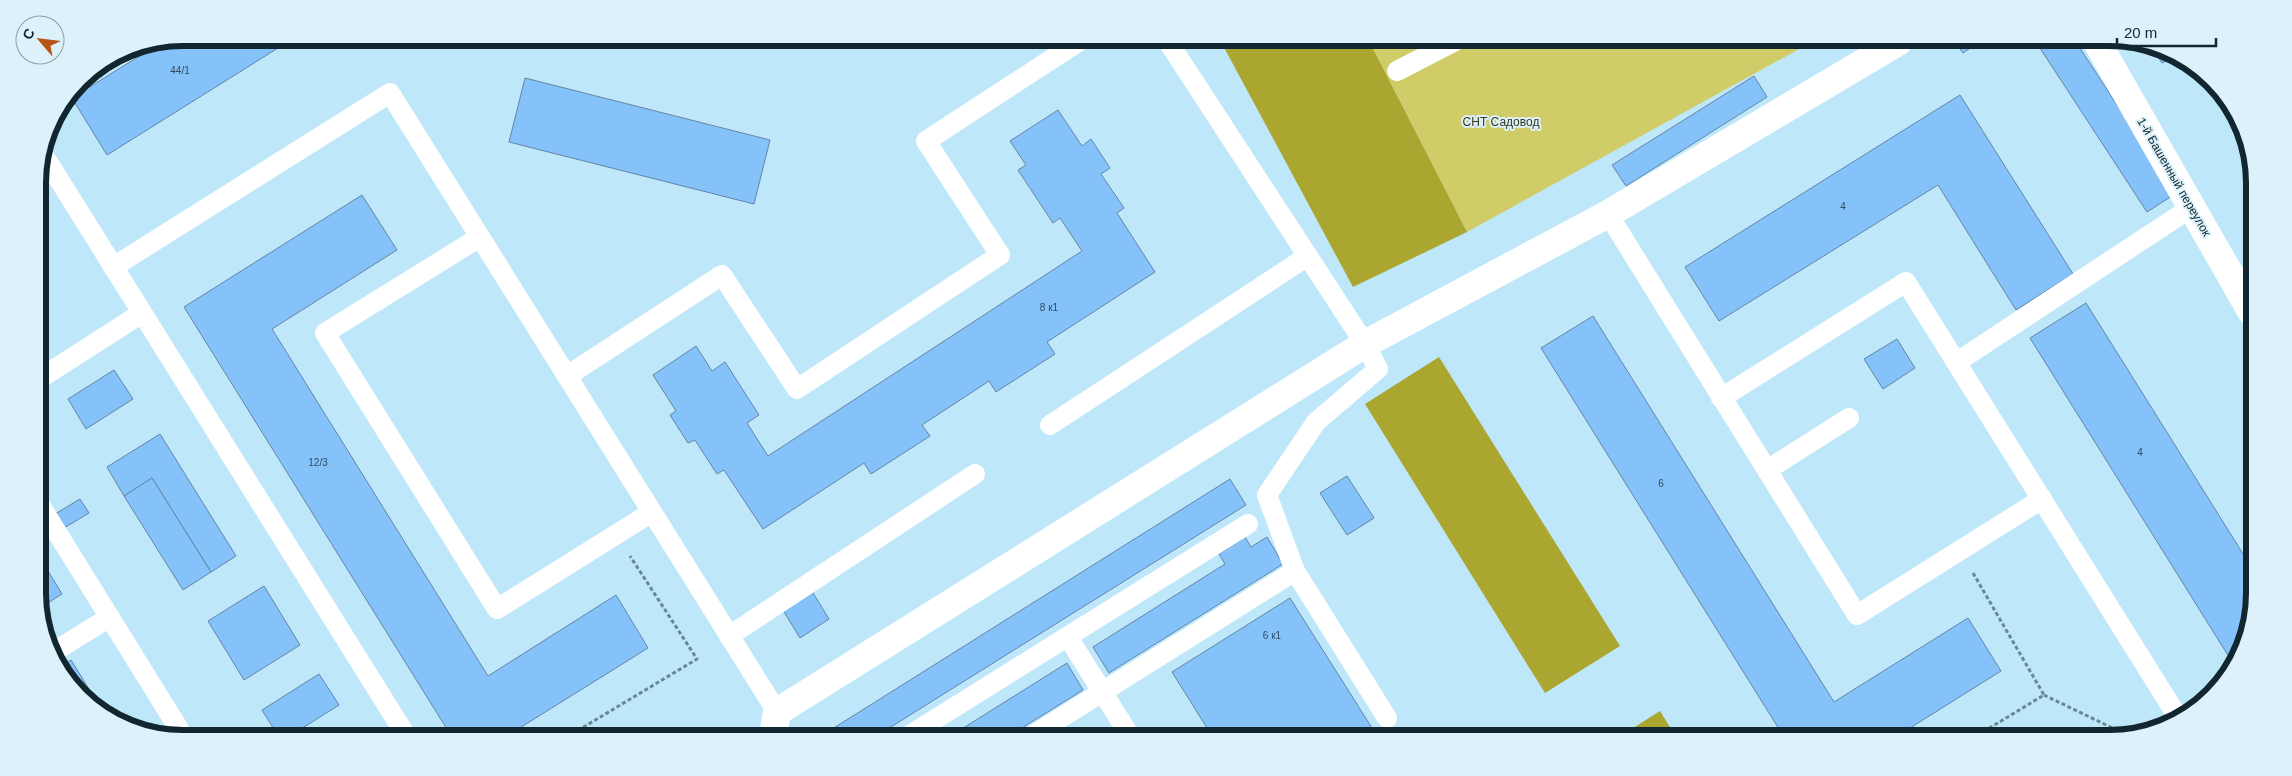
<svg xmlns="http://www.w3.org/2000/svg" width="2292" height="776" viewBox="0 0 2292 776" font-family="Arial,sans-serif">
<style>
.green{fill:#d0cd68}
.forest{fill:#aaa630}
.building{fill:#86c2fa;stroke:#6385a5}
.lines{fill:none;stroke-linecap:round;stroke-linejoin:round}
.path{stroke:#698896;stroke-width:3;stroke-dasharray:4 2.5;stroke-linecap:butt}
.lane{stroke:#fff;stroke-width:20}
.street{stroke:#fff;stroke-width:28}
.labels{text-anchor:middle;stroke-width:4;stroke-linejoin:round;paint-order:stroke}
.number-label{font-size:10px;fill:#2e4d61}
.park-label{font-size:12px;fill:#38381f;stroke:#dcf1fa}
.street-label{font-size:12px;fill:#11262e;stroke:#dcf1fa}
.rim{fill:none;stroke:#11262e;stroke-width:6}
</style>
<rect width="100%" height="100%" fill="#bee7fa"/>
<polygon class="green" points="1369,41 1812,42 1467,232"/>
<g class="forest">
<polygon points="1220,40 1369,41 1467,232 1353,287"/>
<polygon points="1439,357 1620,646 1545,693 1365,404"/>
<polygon points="1660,711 1676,737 1619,737"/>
</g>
<g class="building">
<polygon points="183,38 294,38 107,155 72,98 162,42"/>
<polygon points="1955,42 1979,42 1963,53"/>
<polygon points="2036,42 2076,42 2175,194 2147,212"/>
<polygon points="2150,45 2171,58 2162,63"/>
<polygon points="1754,76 1767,97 1626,186 1612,165"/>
<polygon points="525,78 770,140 754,204 509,142"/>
<polygon points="1960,95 2073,274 2016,310 1938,185 1719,321 1685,267"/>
<polygon points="1058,110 1082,146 1091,139 1110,168 1101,174 1124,208 1117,213 1155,272 1047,342 1055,354 996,392 989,381 922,425 930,436 871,474 864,463 763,529 724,470 717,474 695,440 688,443 670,415 676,411 653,375 696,346 712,371 725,362 759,415 747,423 768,456 1082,251 1060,218 1053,223 1018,170 1026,165 1010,141"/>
<polygon points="362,195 397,250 272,329 488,676 616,595 648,648 510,734 450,734 184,307"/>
<polygon points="2086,303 2250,565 2249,631 2234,665 2030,338"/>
<polygon points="1593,316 1834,702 1968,618 2001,671 1894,738 1784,737 1541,348"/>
<polygon points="1897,339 1915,368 1883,389 1864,359"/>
<polygon points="114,370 133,399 86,429 68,399"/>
<polygon points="160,434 236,556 211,572 152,478 124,496 107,467"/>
<polygon points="1347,476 1374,518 1347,535 1320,493"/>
<polygon points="152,478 211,572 183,590 124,496"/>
<polygon points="1230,479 1246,505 878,735 831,735 829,731"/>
<polygon points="80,499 89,513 59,531 50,517"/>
<polygon points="1245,537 1251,547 1267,537 1283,564 1109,673 1093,647 1225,564 1219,554"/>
<polygon points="40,558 62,594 40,608"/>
<polygon points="264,586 300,645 244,680 208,621"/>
<polygon points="810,588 829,619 800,638 781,607"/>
<polygon points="1290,598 1377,736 1212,736 1172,672"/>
<polygon points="71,660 99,705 74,689 62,666"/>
<polygon points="1067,663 1083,690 1009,736 952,735"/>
<polygon points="319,674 339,705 293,734 277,734 262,710"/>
</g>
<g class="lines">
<g class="path">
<polyline points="1973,573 2044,695 1973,738"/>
<polyline points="2044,695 2129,736"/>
<polyline points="572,734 697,659 630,556"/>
</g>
<g class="lane">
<polyline points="1167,40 1365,344 1378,369 1316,422 1267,495 1295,571 1387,718"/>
<polyline points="1397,71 1455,41"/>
<polyline points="43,154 405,734"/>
<polyline points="1608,214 1857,615 2042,499"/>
<polyline points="480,237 325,333 497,609 652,512"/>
<polyline points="113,267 390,93 777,712"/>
<polyline points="1957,362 2192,207"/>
<polyline points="567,376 722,275 797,389 1000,255 926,141 1081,40"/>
<polyline points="39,379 142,313"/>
<polyline points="1721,398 1906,282 2179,719"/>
<polyline points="1050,425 1308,256"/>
<polyline points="1767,470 1849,418"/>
<polyline points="40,505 182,734"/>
<polyline points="729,636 975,474"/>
<polyline points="1068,637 1130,736"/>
<polyline points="55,651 110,617"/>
<polyline points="910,735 1248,524"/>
<polyline points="1032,736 1295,571"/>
</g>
<g class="street">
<polyline points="2097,42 2251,311"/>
<polyline points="773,735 777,712 1365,344 1608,214 1898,42"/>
</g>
</g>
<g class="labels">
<g class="number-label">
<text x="180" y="74">44/1</text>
<text x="1843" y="210">4</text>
<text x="1049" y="311">8 к1</text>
<text x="2140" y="456">4</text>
<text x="318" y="466">12/3</text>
<text x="1661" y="487">6</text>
<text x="1272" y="639">6 к1</text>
</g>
<g class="park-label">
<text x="1501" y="126">СНТ Садовод</text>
</g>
<g class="street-label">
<text transform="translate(2174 177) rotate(60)" y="4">1-й Башенный переулок</text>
</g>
</g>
<path d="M0 0H2292V776H0ZM183 46H2109A137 137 0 0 1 2246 183V593A137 137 0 0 1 2109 730H183A137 137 0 0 1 46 593V183A137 137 0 0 1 183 46Z" fill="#dcf1fa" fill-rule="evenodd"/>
<path class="rim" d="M183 46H2109A137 137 0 0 1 2246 183V593A137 137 0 0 1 2109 730H183A137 137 0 0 1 46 593V183A137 137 0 0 1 183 46Z"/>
<g transform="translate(40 40) rotate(298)"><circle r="24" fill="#dcf1fa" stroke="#8ba0a8"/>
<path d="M0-4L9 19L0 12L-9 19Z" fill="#b75517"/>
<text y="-8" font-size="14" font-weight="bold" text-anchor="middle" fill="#11262e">С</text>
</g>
<path d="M2117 38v8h99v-8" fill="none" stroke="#11262e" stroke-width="2.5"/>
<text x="2124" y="38" font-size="15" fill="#11262e" stroke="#dcf1fa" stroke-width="4" paint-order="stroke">20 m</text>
</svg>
